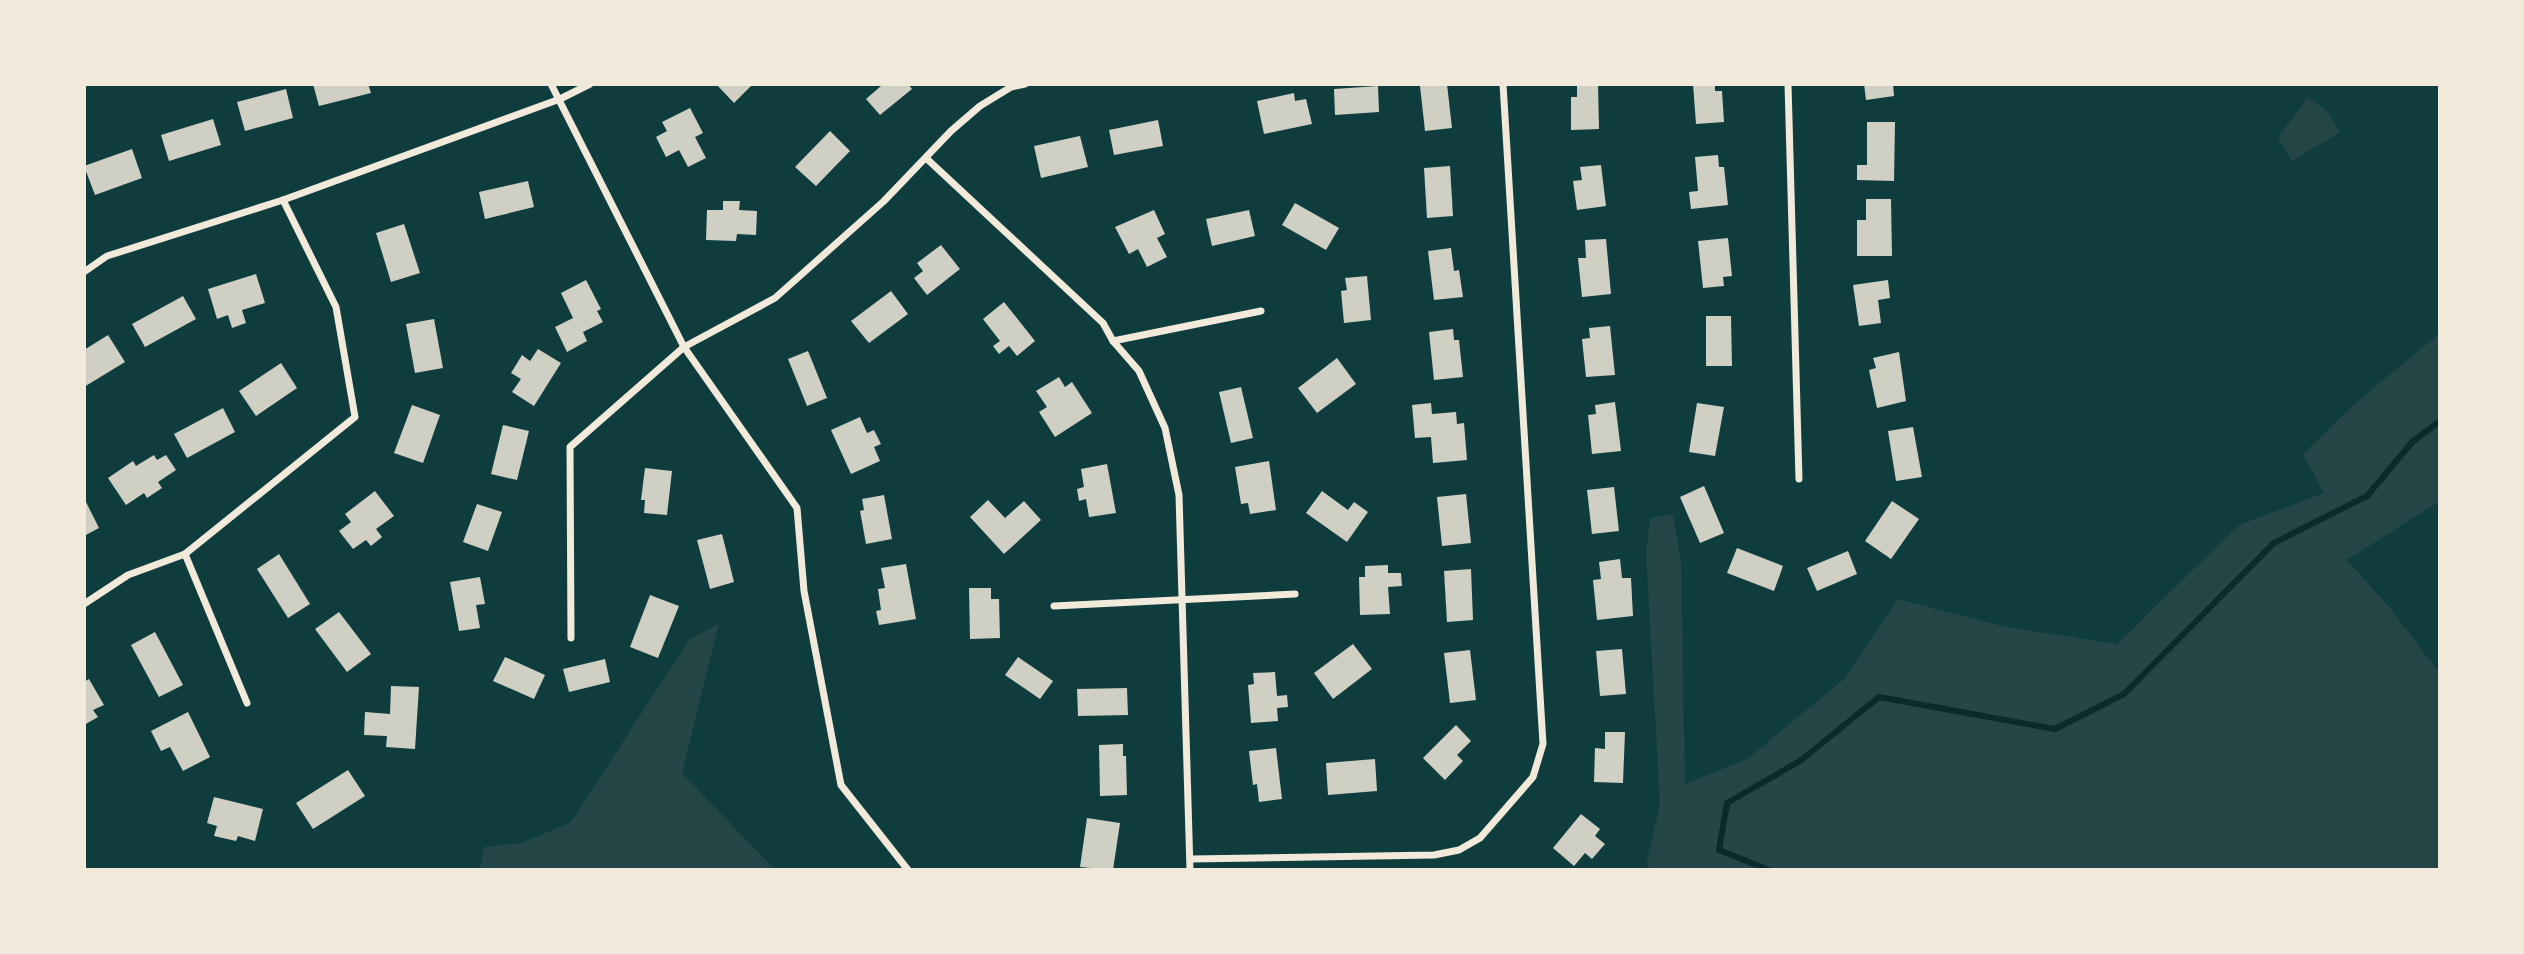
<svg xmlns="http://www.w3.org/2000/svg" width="2524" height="954" viewBox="0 0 2524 954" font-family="'Titillium Web',sans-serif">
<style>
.green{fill:#244646}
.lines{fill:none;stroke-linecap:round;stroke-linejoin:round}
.stream{stroke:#0a2a2b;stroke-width:6}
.building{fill:#cfcfc3}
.minor{stroke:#f1e9da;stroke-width:7}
</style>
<rect width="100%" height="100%" fill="#0f3d3e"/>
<g class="green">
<polygon points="2308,97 2328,112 2340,132 2292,161 2278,138"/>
<polygon points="2440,333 2440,501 2347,560 2390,608 2440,674 2440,870 1649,870 1647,861 1660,804 1646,554 1650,518 1673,514 1681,562 1685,784 1747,759 1844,679 1898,599 2006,627 2117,644 2239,525 2324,493 2303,454 2358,401"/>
<polygon points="719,623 682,773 775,870 480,870 484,847 522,843 571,822 689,640"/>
</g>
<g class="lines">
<polyline class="stream" points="1769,870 1719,850 1727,803 1800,761 1879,697 2055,729 2124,694 2274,543 2367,496 2412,442 2440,421"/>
</g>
<g class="building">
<polygon points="313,84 368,84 371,93 319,106"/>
<polygon points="716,84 753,84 734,103"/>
<polygon points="879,84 908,84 912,89 880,115 866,99 881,86"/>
<polygon points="1447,84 1452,128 1425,131 1420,86"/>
<polygon points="1577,84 1598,84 1599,129 1571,130 1571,97 1577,97"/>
<polygon points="1693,84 1715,84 1715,91 1722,91 1724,122 1696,124"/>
<polygon points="1864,84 1893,84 1894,96 1866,100"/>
<polygon points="1378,86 1379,112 1335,115 1334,89"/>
<polygon points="286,89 293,118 245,131 237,102"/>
<polygon points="1294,93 1295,101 1306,99 1312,124 1264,134 1257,101"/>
<polygon points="690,108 703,133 695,137 706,158 688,167 679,150 666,157 656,137 667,131 662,122"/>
<polygon points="213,119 221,145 169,161 161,135"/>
<polygon points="1158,120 1163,146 1114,155 1109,130"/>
<polygon points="1867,122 1895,122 1894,181 1857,180 1857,165 1867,165"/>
<polygon points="830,131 850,151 816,186 795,167"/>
<polygon points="1080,136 1088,167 1041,178 1034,146"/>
<polygon points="132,149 142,178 95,195 84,166"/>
<polygon points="1718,155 1719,167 1724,167 1728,205 1691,209 1689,192 1698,191 1695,157"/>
<polygon points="1601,165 1606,206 1577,210 1573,181 1582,180 1580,167"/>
<polygon points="1450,166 1453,216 1427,218 1424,168"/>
<polygon points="528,181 534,207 485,219 479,192"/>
<polygon points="1866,199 1891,199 1892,256 1857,256 1857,220 1866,220"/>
<polygon points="723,201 740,201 739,210 757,211 756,235 737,234 736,241 706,240 707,210 723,210"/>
<polygon points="1295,203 1339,228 1326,250 1282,225"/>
<polygon points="1154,210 1165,234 1157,238 1167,257 1147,267 1138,249 1129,254 1115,227"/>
<polygon points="1249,210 1255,236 1212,246 1206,219"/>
<polygon points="404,224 420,273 391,282 376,233"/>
<polygon points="1728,238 1732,276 1723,277 1724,286 1703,288 1698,241"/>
<polygon points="1606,239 1611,294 1582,297 1578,258 1586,258 1585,240"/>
<polygon points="941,245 960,269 927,295 914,278 923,271 917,263"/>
<polygon points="1451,248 1454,271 1459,270 1463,297 1434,300 1428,251"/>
<polygon points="256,274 265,303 242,310 246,323 232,328 228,315 217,319 208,289"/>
<polygon points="1367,276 1371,320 1344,323 1341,291 1347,290 1345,278"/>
<polygon points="586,280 601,309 597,311 603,322 583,332 587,341 567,352 555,327 573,318 561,293"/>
<polygon points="1888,280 1890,298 1878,300 1881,323 1859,326 1853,285"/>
<polygon points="891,291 908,314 869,343 851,321"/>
<polygon points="183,296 196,319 145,347 132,324"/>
<polygon points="1004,302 1035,341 1017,356 1009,346 999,354 993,346 1000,341 983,319"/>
<polygon points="1706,316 1731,316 1732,366 1706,366"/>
<polygon points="434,319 443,368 415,373 406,324"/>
<polygon points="1610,326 1615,375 1586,377 1582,339 1590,338 1589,328"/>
<polygon points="1453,329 1454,340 1459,340 1463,377 1434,380 1429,332"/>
<polygon points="108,335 125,362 84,387 84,350"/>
<polygon points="538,349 561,363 534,406 512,392 521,379 511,373 522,355 530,361"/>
<polygon points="808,351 827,398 807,406 788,359"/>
<polygon points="1899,352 1906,401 1877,408 1869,370 1876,368 1873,358"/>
<polygon points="1337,358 1356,384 1317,413 1298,388"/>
<polygon points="281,363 297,388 256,416 239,391"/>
<polygon points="1059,377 1065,387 1072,382 1092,413 1055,437 1039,412 1047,407 1036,391"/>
<polygon points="1241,387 1253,438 1231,443 1219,392"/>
<polygon points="1615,402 1621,451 1592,454 1588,415 1596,414 1595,405"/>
<polygon points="1431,403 1432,414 1456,412 1457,424 1464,423 1467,460 1433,463 1431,437 1415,438 1412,405"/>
<polygon points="1697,403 1724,407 1715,456 1689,452"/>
<polygon points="412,405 440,415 423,463 394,453"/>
<polygon points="223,408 235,432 187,458 174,434"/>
<polygon points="860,417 867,433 874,430 881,444 874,447 880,461 851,474 831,430"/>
<polygon points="503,425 529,431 517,480 491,474"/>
<polygon points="1913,427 1922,477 1896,481 1888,431"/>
<polygon points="154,455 157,460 166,455 176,470 158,482 162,488 147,498 144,493 126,505 108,478 133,461 136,466"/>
<polygon points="1269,461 1276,510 1250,514 1248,503 1241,504 1235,467"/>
<polygon points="1107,464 1116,513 1089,517 1086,499 1079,501 1077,489 1084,487 1081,469"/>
<polygon points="645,468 672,471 667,515 644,513 645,500 641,500"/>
<polygon points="1704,486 1724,533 1700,543 1680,497"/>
<polygon points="1614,487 1619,531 1592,534 1587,490"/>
<polygon points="375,491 394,516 376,529 382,537 371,546 366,540 353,549 339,531 351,522 345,514"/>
<polygon points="1322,491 1348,510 1354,502 1368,512 1347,542 1306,513"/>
<polygon points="1466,494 1471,543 1442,546 1437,497"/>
<polygon points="884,495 892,539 866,544 860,511 864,510 862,499"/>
<polygon points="84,498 99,528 84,536"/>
<polygon points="988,500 1005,518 1024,501 1041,520 1004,554 970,517"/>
<polygon points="1892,501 1919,519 1891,559 1865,541"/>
<polygon points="477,504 502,512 488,551 463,542"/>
<polygon points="722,534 734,582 710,589 697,540"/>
<polygon points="1737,548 1783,566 1774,591 1727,573"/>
<polygon points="1848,551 1857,574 1817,591 1807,568"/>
<polygon points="279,554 310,604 288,618 257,569"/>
<polygon points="1620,559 1622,578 1631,578 1633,616 1597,620 1593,580 1601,579 1599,562"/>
<polygon points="906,564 916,619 879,625 876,611 881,610 878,589 885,588 881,568"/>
<polygon points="1388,565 1388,573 1401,573 1402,586 1388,587 1390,614 1360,615 1359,577 1365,577 1365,566"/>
<polygon points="1471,569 1473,620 1447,622 1444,571"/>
<polygon points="480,577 485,604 476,605 480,628 459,631 450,582"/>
<polygon points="969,588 991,588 991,599 999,599 1000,638 970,639"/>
<polygon points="650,595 679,606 658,658 630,647"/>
<polygon points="339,612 371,654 347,672 315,629"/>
<polygon points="155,632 183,685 159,697 131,645"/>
<polygon points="1353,644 1372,669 1333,699 1314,673"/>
<polygon points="1622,649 1626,694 1600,696 1596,651"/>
<polygon points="1470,650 1476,700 1450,703 1444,653"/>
<polygon points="505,657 545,675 534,699 493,681"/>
<polygon points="1018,657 1053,681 1040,699 1005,675"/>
<polygon points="605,659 610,682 569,692 563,669"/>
<polygon points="1275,672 1277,696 1287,695 1288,707 1277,708 1278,721 1251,723 1248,685 1254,684 1253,673"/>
<polygon points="89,679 104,705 93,710 98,717 84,725 84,682"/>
<polygon points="391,686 419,687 415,749 386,747 387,736 364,735 365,712 390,714"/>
<polygon points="1127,688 1128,715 1078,716 1077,689"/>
<polygon points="188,712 210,757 183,771 170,747 161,751 151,731"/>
<polygon points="1456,725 1471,741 1457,755 1463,761 1445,780 1423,758"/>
<polygon points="1605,732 1625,732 1623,783 1594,782 1595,748 1605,749"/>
<polygon points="1123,744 1123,756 1126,756 1127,795 1100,796 1099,745"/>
<polygon points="1276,748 1282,799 1259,802 1257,784 1253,785 1249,751"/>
<polygon points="1375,759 1377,791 1328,795 1326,763"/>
<polygon points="348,770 365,796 313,829 296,803"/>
<polygon points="214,797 263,809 255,841 238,836 236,841 214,836 217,826 207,823"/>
<polygon points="1581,814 1600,829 1595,836 1605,844 1592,859 1585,853 1574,866 1553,848"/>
<polygon points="1087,818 1120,823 1113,870 1080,867"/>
</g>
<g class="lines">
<g class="minor">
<polyline points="551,84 684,347 797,508 804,591 841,785 908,870"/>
<polyline points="1788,84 1799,479"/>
<polyline points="926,158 1103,323 1113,341 1139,371 1165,428 1179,495 1190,870"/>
<polyline points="84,272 107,256 283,200 560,99 590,84"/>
<polyline points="1113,341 1261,311"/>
<polyline points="185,554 247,703"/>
<polyline points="84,604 128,575 185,554 355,417 336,307 283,200"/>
<polyline points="1054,606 1295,594"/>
<polyline points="571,638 570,447 684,347 775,298 884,201 951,131 980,106 1011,87 1025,84"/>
<polyline points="1190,859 1434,855 1459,850 1480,838 1533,777 1543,744 1503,84"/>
</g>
</g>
<rect width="2524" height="954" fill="none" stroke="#f1e9da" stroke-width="172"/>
</svg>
